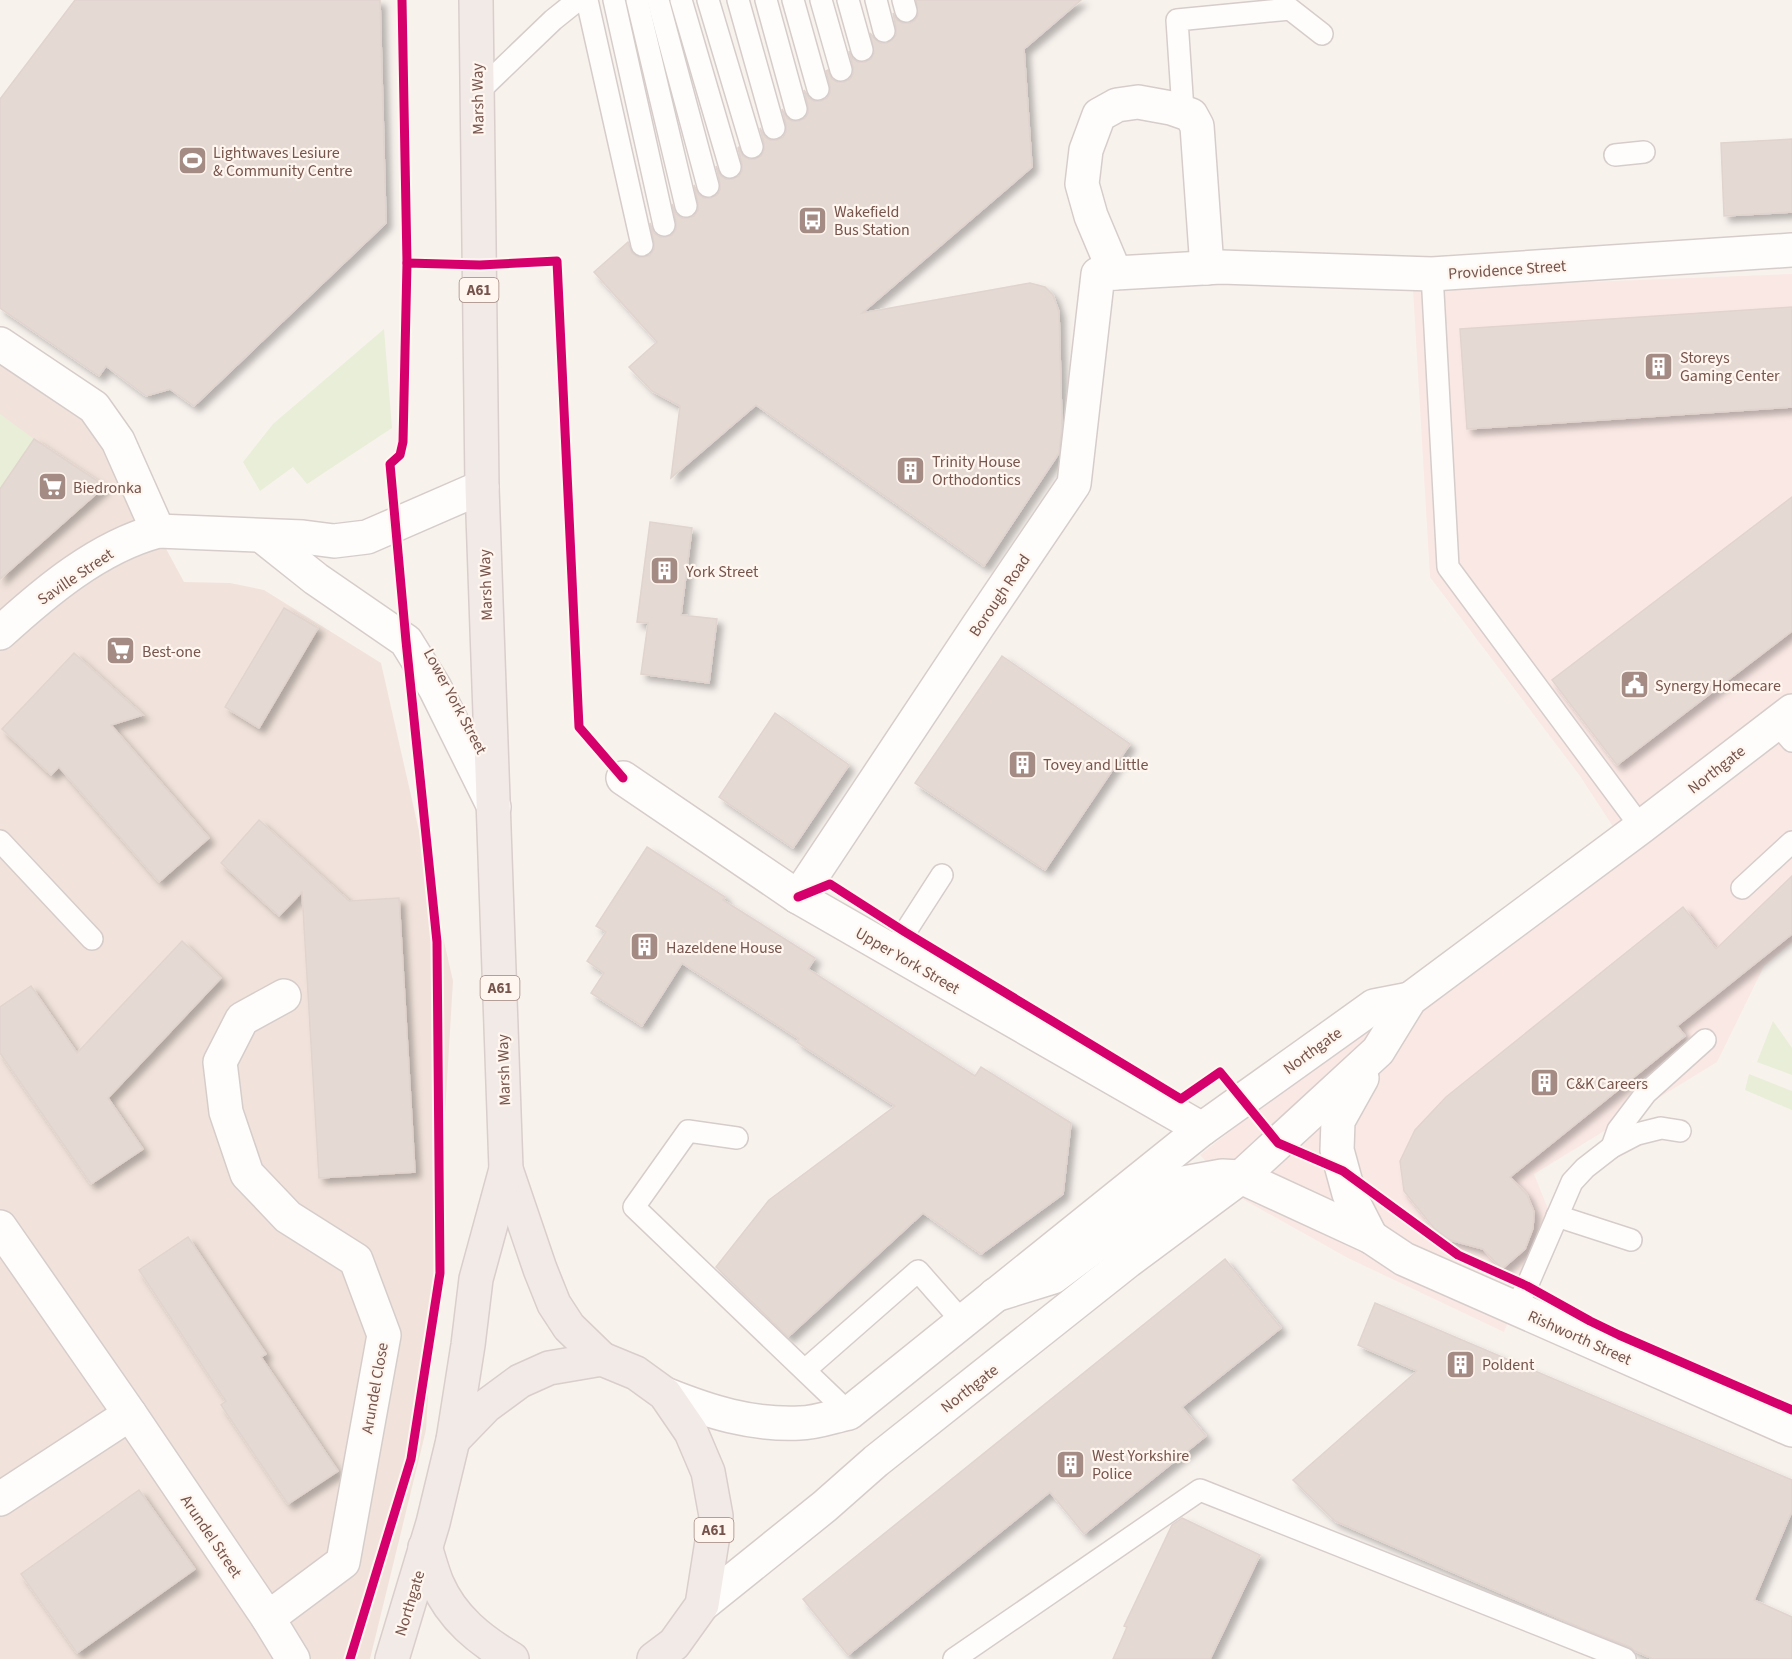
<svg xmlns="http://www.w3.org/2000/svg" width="1792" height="1659" viewBox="0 0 1792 1659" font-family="'Source Sans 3',sans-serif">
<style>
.residential{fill:#f1e3db}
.commercial{fill:#fae8e4}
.green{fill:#e9eed8}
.building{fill:#e5d9d4;stroke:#e1d4cf;stroke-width:1.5;filter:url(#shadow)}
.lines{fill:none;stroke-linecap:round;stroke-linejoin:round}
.service-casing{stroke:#d6cdca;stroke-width:24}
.minor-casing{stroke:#d6cdca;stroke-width:36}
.tertiary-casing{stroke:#d6cdca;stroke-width:36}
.trunk-casing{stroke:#d9cecb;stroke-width:36}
.service{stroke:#fefdfc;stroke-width:21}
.minor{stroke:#fefdfc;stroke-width:33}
.tertiary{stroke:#fefdfc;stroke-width:33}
.trunk{stroke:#f2eae6;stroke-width:33}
.cycleway-casing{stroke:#fff6ef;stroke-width:13}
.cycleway{stroke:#d6006c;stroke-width:9}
.labels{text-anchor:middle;stroke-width:4.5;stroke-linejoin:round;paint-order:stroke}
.shield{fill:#fff6ef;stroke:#a0857d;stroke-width:1.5}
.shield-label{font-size:15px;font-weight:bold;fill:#77544c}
.street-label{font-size:16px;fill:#77544c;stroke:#fff6ef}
.poi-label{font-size:16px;fill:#77544c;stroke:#fff6ef;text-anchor:start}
</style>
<defs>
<filter id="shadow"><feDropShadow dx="5.5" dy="5.5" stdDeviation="3" flood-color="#0004"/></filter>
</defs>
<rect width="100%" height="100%" fill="#f8f2ed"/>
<polygon class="residential" points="0,357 98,423 184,582 230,583 264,590 381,663 453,981 426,1430 370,1659 0,1659"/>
<polygon class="commercial" points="1792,274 1792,942 1764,966 1717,1062 1534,1174 1550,1214 1504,1332 1348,1258 1239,1197 1200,1155 1614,828 1580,776 1430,577 1413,289"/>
<g class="green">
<polygon points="384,329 392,428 307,484 293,467 260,491 243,462 273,424"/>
<polygon points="0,414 34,439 0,492"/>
<polygon points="1773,1021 1792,1048 1792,1075 1757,1062"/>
<polygon points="1749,1074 1792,1091 1792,1110 1745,1090"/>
</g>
<g class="building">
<polygon points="75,0 380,0 386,223 194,406 170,389 146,396 106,366 99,376 0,308 0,99"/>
<polygon points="916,0 1081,0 1024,49 1032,167 862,313 1030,283 1045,287 1053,295 1059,312 1062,427 1059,453 984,566 756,405 671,478 680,406 652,391 629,367 657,342 594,272 628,242 632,253 638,257 644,257 650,255 654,249 654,243 650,223 654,233 660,237 666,237 672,235 676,229 676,223 672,204 676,214 682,218 688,218 694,216 698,210 698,204 694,185 699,195 704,198 711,198 717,195 720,190 720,183 716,166 721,176 726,179 733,179 739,176 742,171 742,164 738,148 739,147 743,156 749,159 755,159 761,156 764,150 764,144 760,128 765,137 770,140 777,140 783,137 786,132 786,125 782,109 787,118 792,121 799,121 805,118 808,113 808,106 804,90 809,98 814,101 821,101 827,98 830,93 830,86 826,71 828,70 832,79 837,82 844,82 850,79 853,74 853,67 849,51 853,59 858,62 865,62 871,59 874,53 870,33 875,39 880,43 887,43 892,40 896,35 896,28 893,13 897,20 902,23 910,23 915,20 918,15"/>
<polygon points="1792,139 1792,212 1724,216 1721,143"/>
<polygon points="1792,307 1792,407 1467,429 1460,329"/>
<polygon points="34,439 105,486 0,579 0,489"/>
<polygon points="1792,497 1792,631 1617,765 1552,680"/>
<polygon points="650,522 692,528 681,615 717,619 709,683 641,674 648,623 637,622"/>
<polygon points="284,608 318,628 259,728 225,707"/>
<polygon points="74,653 143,715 111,725 209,838 159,882 59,767 51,775 2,729"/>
<polygon points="1002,656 1130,744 1045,870 915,783"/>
<polygon points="775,713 849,765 793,848 719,797"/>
<polygon points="259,820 349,901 399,898 415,1172 319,1178 302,892 279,916 221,863"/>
<polygon points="647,847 725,897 723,900 815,958 808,969 975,1076 981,1067 1071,1123 1063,1194 981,1254 923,1213 788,1337 716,1267 769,1200 895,1106 797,1042 799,1039 682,963 642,1026 591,993 604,973 587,961 606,932 596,926"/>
<polygon points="1792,876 1792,934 1677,1026 1685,1036 1510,1177 1527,1195 1534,1212 1533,1228 1525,1249 1502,1269 1483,1249 1450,1240 1434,1228 1404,1191 1400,1161 1415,1130 1446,1097 1683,907 1716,949"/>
<polygon points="182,941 221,978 108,1098 143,1149 91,1184 0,1053 0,1007 31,986 77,1053"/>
<polygon points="188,1237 266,1354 261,1357 338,1471 288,1504 221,1405 226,1401 139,1270"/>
<polygon points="1225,1259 1281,1328 1182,1407 1206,1436 1084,1534 1050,1492 848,1655 803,1599"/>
<polygon points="1375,1303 1792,1480 1792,1511 1754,1600 1792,1617 1792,1659 1653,1659 1635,1651 1630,1647 1581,1628 1335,1521 1293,1480 1417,1371 1358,1345"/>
<polygon points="139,1490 195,1569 77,1653 21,1574"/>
<polygon points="1182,1518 1260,1555 1210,1659 1113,1659 1127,1627 1124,1626 1172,1525"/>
</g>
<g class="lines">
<defs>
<g id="service">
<polyline points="587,0 642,245"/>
<polyline points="614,0 664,225"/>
<polyline points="637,0 686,206"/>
<polyline points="658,0 708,186"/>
<polyline points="681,0 730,167"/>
<polyline points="708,0 752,147"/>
<polyline points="738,0 774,128"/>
<polyline points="766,0 796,109"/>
<polyline points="793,0 818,89"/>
<polyline points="821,0 841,70"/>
<polyline points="848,0 862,50"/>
<polyline points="876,0 884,31"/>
<polyline points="903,0 906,11"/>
<polyline points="477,93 553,20 578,0"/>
<polyline points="1183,111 1177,20 1290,9 1322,34"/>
<polyline points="1615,155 1644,152"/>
<polyline points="1432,274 1448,567 1641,827"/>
<polyline points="1776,723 1792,741"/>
<polyline points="0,841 92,939"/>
<polyline points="1742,888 1792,842"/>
<polyline points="893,951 942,875"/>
<polyline points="737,1138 688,1131 634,1207 849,1413"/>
<polyline points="1612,1147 1618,1130 1646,1093 1705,1040"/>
<polyline points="1557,1216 1631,1240"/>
<polyline points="1515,1308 1527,1286 1572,1182 1585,1168 1612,1147 1637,1134 1661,1128 1680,1131"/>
<polyline points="805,1370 918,1271 962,1321"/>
<polyline points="954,1659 1200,1490 1625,1659"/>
</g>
<g id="minor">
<polyline points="1115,273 1091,216 1082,184 1086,150 1099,115 1117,105 1138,102 1171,108 1191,115 1197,126 1207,268"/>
<polyline points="0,344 94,407 118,441 158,531"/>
<polyline points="623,778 798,897 1202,1129 1374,1006 1410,999"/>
<polyline points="798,897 978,626 1074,484 1098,274 1221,267 1432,274 1792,250"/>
<polyline points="1362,1078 1338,1121 1337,1150 1349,1194 1371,1237"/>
<polyline points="1241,1177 1378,1051 1410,999 1641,827 1792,711"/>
<polyline points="0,1227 130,1414 268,1618 293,1659"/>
<polyline points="0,1499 130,1414"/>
<polyline points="268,1618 343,1562 384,1335 356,1260 288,1217 247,1174 226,1112 220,1062 242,1019 284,996"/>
</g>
<g id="tertiary">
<polyline points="262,536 316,579 406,641 435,688 494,807"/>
<path d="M0,633c45,-41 98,-86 158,-102l145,6 31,4 33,-4 115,-50"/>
<polyline points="995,1295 1053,1277 1178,1184 1222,1176 1241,1177 1371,1237 1404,1259 1792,1430"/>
<path d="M665,1394c45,18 85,31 135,29 16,0 34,-7 49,-10l353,-284"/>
<polyline points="702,1605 825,1506 876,1461 1128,1261 1241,1177"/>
</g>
<g id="trunk">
<polyline points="476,0 482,487 506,1169 540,1269 554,1304 569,1327 602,1359"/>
<polyline points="453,1440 486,1406 520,1381 549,1368 602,1359 636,1373 665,1394 691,1432 708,1472 716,1516 702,1605 674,1644 654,1659"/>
<path d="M425,1547c4,11 7,24 12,36 15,35 43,57 75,76"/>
<polyline points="392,1659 433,1523 453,1440 468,1345 476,1279 506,1169"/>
</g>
</defs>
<use href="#service" class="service-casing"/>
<use href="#minor" class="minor-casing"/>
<use href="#tertiary" class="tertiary-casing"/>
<use href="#trunk" class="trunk-casing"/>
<use href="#service" class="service"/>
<use href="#minor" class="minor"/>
<use href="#tertiary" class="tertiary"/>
<use href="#trunk" class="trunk"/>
<defs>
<g id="cycleway">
<polyline points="402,0 407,263"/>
<polyline points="798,897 830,884 905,932 1181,1099 1220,1072 1278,1143 1343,1171 1458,1255 1527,1286 1590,1321 1619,1335 1792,1410"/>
<polyline points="350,1659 411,1459 440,1273 437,942 406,641 390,464 400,455 403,442 407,263 480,265 557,261 579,727 623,778"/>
</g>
</defs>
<use href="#cycleway" class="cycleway-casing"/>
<use href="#cycleway" class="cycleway"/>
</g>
<defs>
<symbol id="stadium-square" viewBox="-11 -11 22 22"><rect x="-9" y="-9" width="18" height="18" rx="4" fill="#a48b84" stroke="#fff6ef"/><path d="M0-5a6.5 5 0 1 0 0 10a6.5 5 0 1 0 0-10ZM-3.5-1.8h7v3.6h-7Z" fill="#fff"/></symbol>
<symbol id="bus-square" viewBox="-11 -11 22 22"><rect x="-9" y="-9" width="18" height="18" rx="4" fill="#a48b84" stroke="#fff6ef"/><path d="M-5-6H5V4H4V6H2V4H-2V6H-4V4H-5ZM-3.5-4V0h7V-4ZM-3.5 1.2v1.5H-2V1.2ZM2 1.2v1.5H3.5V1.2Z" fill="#fff"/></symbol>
<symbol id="building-square" viewBox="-11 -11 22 22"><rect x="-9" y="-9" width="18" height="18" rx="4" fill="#a48b84" stroke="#fff6ef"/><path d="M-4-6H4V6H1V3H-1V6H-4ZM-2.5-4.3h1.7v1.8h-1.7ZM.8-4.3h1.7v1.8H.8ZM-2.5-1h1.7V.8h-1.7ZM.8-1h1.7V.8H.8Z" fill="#fff"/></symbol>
<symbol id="supermarket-square" viewBox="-11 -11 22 22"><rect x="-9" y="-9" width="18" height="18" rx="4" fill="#a48b84" stroke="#fff6ef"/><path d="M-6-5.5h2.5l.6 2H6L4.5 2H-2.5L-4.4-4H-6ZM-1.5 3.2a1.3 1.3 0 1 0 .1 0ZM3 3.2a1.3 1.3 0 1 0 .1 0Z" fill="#fff"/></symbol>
<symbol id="civic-square" viewBox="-11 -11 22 22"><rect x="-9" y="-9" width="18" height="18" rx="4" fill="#a48b84" stroke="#fff6ef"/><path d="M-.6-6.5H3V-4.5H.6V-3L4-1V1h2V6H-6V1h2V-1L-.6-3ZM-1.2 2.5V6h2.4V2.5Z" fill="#fff"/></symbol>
</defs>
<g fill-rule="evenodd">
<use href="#stadium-square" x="176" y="144" width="33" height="33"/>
<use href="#bus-square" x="796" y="204" width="33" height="33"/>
<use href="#building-square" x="1642" y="350" width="33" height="33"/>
<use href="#building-square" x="894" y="454" width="33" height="33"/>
<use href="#supermarket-square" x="36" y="470" width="33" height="33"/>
<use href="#building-square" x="648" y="554" width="33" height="33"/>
<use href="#supermarket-square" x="104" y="634" width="33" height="33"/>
<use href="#civic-square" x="1618" y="668" width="33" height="33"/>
<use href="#building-square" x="1006" y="748" width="33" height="33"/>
<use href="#building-square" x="628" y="930" width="33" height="33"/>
<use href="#building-square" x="1528" y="1066" width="33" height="33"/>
<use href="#building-square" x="1444" y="1348" width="33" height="33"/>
<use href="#building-square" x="1054" y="1448" width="33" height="33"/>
</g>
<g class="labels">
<g class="shield">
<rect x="459.5" y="278" width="39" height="24" rx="4.5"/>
<rect x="480.5" y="976" width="39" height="24" rx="4.5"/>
<rect x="694.5" y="1518" width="39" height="24" rx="4.5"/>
</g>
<g class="shield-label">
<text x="479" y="295">A61</text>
<text x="500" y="993">A61</text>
<text x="714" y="1535">A61</text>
</g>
<g class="street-label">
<text transform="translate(477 99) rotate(-91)" y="6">Marsh Way</text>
<text transform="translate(1507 269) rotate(-4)" y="6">Providence Street</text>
<text transform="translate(75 576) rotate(-34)" y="6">Saville Street</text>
<text transform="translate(485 585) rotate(-92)" y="6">Marsh Way</text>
<text transform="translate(999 595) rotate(-56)" y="6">Borough Road</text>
<text transform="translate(456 701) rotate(62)" y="6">Lower York Street</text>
<text transform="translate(1716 769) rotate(-38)" y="6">Northgate</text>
<text transform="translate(908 960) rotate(30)" y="6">Upper York Street</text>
<text transform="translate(1312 1050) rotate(-36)" y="6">Northgate</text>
<text transform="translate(503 1070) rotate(-92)" y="6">Marsh Way</text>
<text transform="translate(1580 1337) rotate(24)" y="6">Rishworth Street</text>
<text transform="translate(374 1388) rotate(-80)" y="6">Arundel Close</text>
<text transform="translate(969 1388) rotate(-38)" y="6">Northgate</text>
<text transform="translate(212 1536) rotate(56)" y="6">Arundel Street</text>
<text transform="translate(409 1603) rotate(-73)" y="6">Northgate</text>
</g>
<g class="poi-label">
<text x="213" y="158">Lightwaves Lesiure<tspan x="213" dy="18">&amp; Community Centre</tspan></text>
<text x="834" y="217">Wakefield<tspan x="834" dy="18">Bus Station</tspan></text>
<text x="1680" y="363">Storeys<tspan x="1680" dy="18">Gaming Center</tspan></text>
<text x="932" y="467">Trinity House<tspan x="932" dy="18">Orthodontics</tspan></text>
<text x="73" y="493">Biedronka</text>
<text x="686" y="577">York Street</text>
<text x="142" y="657">Best-one</text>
<text x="1655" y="691">Synergy Homecare</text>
<text x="1043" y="770">Tovey and Little</text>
<text x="666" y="953">Hazeldene House</text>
<text x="1566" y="1089">C&amp;K Careers</text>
<text x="1482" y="1370">Poldent</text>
<text x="1092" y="1461">West Yorkshire<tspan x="1092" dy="18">Police</tspan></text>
</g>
</g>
</svg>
